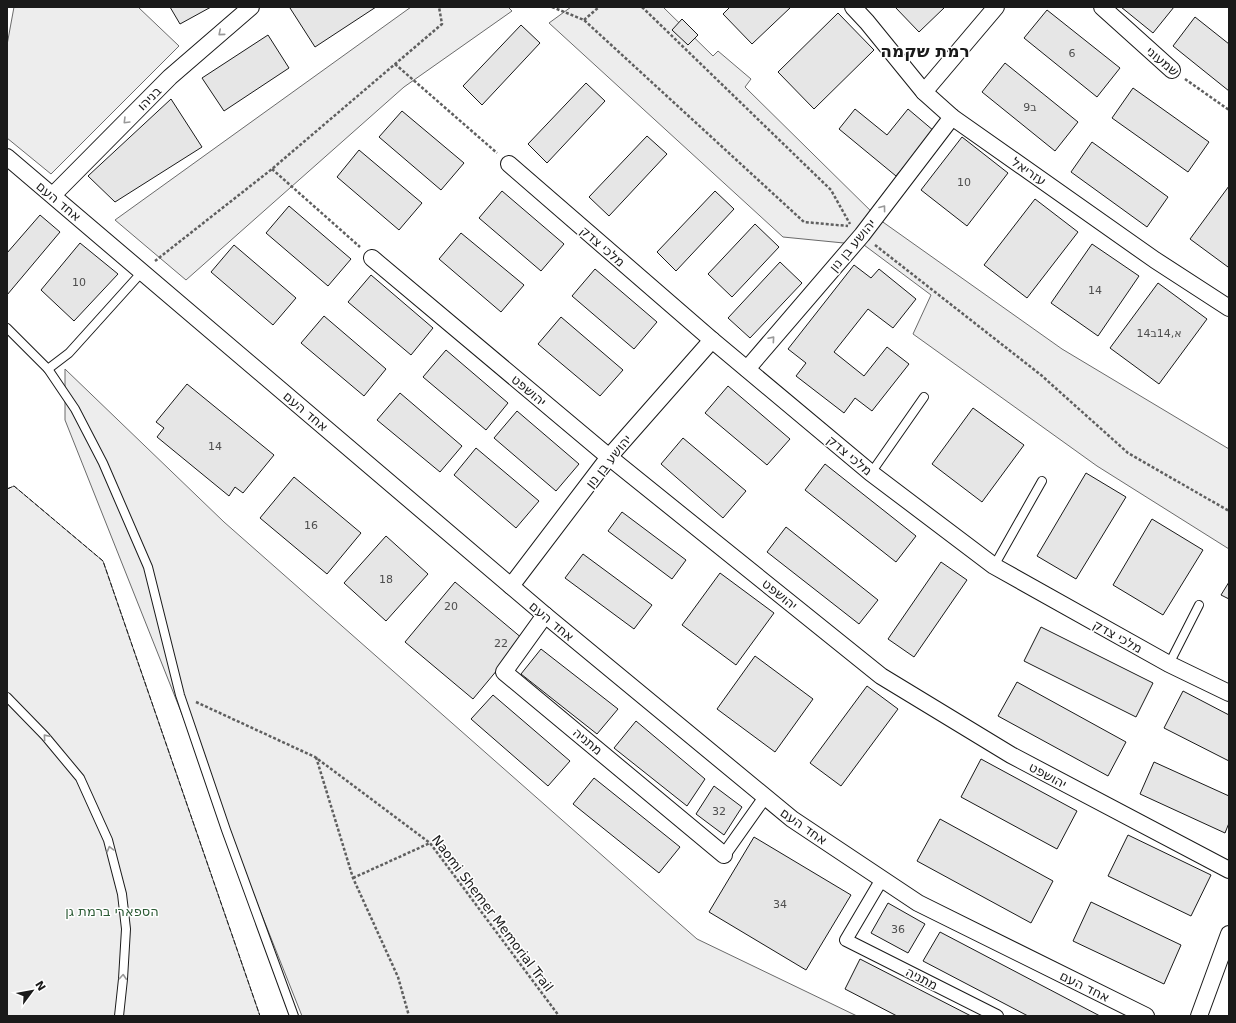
<svg xmlns="http://www.w3.org/2000/svg" width="1236" height="1023" viewBox="0 0 1236 1023" font-family="'DejaVu Sans','Noto Sans Hebrew',sans-serif">
<style>
.built{fill:#ededed;stroke:#6a6a6a}
.building{fill:#e6e6e6;stroke:#1a1a1a}
.lines{fill:none;stroke-linecap:round;stroke-linejoin:round}
.service-casing{stroke:#1a1a1a;stroke-width:10}
.pedestrian-casing{stroke:#1a1a1a;stroke-width:14}
.minor-casing{stroke:#1a1a1a;stroke-width:18}
.path{stroke:#5f5f5f;stroke-width:2.5;stroke-dasharray:3 2;stroke-linecap:butt}
.service{stroke:#fff;stroke-width:8}
.pedestrian{stroke:#fff;stroke-width:12}
.minor{stroke:#fff;stroke-width:16}
.fence{stroke:#1a1a1a;stroke-width:1;stroke-dasharray:5 2;stroke-linecap:butt}
.oneway{stroke:#989898}
.labels{text-anchor:middle;stroke-width:3;stroke-linejoin:round;paint-order:stroke}
.number-label{font-size:11px;fill:#4d4d4d}
.street-label{font-size:13px;fill:#1a1a1a;stroke:#fff}
.park-label{font-size:13px;fill:#2b5a34;stroke:#fff}
.district-label{font-size:17px;font-weight:bold;fill:#1a1a1a;stroke:#fff}
</style>
<rect width="100%" height="100%" fill="#fff"/>
<g class="built">
<polygon points="14,7 138,7 179,46 51,174 7,138 7,45"/>
<polygon points="411,7 508,7 512,11 404,87 186,280 115,220"/>
<polygon points="571,7 663,7 713,56 718,51 751,79 745,87 880,220 1062,349 1229,449 1229,549 1097,466 913,334 931,295 864,245 783,237 549,23"/>
<polygon points="65,369 224,522 697,939 857,1016 302,1016 65,420"/>
<polygon points="14,486 103,561 260,1016 7,1016 7,489"/>
</g>
<g class="building">
<polygon points="170,7 211,7 180,24"/>
<polygon points="292,7 376,7 315,47 290,8"/>
<polygon points="730,7 791,7 752,44 723,14"/>
<polygon points="895,7 945,7 919,32"/>
<polygon points="1121,7 1174,7 1153,33"/>
<polygon points="1047,10 1120,68 1097,97 1024,38"/>
<polygon points="838,13 874,50 814,109 778,72"/>
<polygon points="1195,17 1229,44 1229,91 1173,46"/>
<polygon points="682,19 698,35 688,45 672,30"/>
<polygon points="521,25 540,43 482,105 463,86"/>
<polygon points="268,35 289,68 224,111 202,78"/>
<polygon points="1005,63 1078,122 1055,151 982,92"/>
<polygon points="586,83 605,101 547,163 528,144"/>
<polygon points="1133,88 1209,142 1188,172 1112,118"/>
<polygon points="171,99 202,147 115,202 88,176"/>
<polygon points="855,109 887,135 908,109 934,131 896,176 839,129"/>
<polygon points="402,111 464,163 441,190 379,137"/>
<polygon points="647,136 667,154 609,216 589,197"/>
<polygon points="962,137 1008,173 967,226 921,190"/>
<polygon points="1092,142 1168,197 1147,227 1071,172"/>
<polygon points="359,150 422,203 399,230 337,177"/>
<polygon points="1229,186 1229,265 1228,267 1190,239"/>
<polygon points="502,191 564,244 541,271 479,218"/>
<polygon points="715,191 734,209 676,271 657,252"/>
<polygon points="1035,199 1078,232 1027,298 984,265"/>
<polygon points="289,206 351,259 328,286 266,233"/>
<polygon points="40,215 60,232 7,295 7,253"/>
<polygon points="755,224 779,247 732,297 708,274"/>
<polygon points="461,233 524,285 501,312 439,259"/>
<polygon points="80,243 118,274 74,321 41,290"/>
<polygon points="1092,244 1139,276 1098,336 1051,303"/>
<polygon points="234,245 296,298 273,325 211,272"/>
<polygon points="780,262 802,283 750,338 728,318"/>
<polygon points="854,265 871,278 879,269 916,299 893,328 868,309 834,352 864,376 887,347 909,364 872,411 855,398 844,413 796,376 806,363 788,349"/>
<polygon points="595,269 657,322 634,349 572,296"/>
<polygon points="371,275 433,328 411,355 348,302"/>
<polygon points="1158,283 1207,319 1159,384 1110,348"/>
<polygon points="324,316 386,369 364,396 301,343"/>
<polygon points="561,317 623,370 600,396 538,344"/>
<polygon points="446,350 508,403 486,430 423,377"/>
<polygon points="187,384 274,455 243,493 235,487 229,496 157,437 164,428 156,422"/>
<polygon points="728,386 790,439 767,465 705,413"/>
<polygon points="400,393 462,446 440,472 377,420"/>
<polygon points="973,408 1024,445 982,502 932,464"/>
<polygon points="517,411 579,464 556,491 494,438"/>
<polygon points="683,438 746,491 723,518 661,464"/>
<polygon points="476,448 539,501 516,528 454,475"/>
<polygon points="825,464 916,536 896,562 805,490"/>
<polygon points="1086,473 1126,497 1076,579 1037,556"/>
<polygon points="294,477 361,533 327,574 260,518"/>
<polygon points="622,512 686,560 672,579 608,531"/>
<polygon points="1152,519 1203,550 1163,615 1113,585"/>
<polygon points="786,527 878,600 859,624 767,552"/>
<polygon points="386,536 428,574 386,621 344,583"/>
<polygon points="583,554 652,605 634,629 565,578"/>
<polygon points="941,562 967,580 914,657 888,639"/>
<polygon points="720,573 774,613 736,665 682,625"/>
<polygon points="455,582 523,639 473,699 405,642"/>
<polygon points="1229,582 1229,599 1221,595"/>
<polygon points="1041,627 1153,683 1136,717 1024,661"/>
<polygon points="541,649 618,709 597,734 521,674"/>
<polygon points="755,656 813,699 775,752 717,709"/>
<polygon points="1017,682 1126,742 1108,776 998,716"/>
<polygon points="867,686 898,709 841,786 810,763"/>
<polygon points="1183,691 1229,715 1229,761 1164,728"/>
<polygon points="493,695 570,761 548,786 471,719"/>
<polygon points="636,721 705,779 687,806 614,748"/>
<polygon points="981,759 1077,811 1057,849 961,797"/>
<polygon points="1154,762 1229,796 1229,823 1225,833 1140,794"/>
<polygon points="594,778 680,847 659,873 573,804"/>
<polygon points="714,786 742,807 724,835 696,814"/>
<polygon points="940,819 1053,881 1031,923 917,861"/>
<polygon points="1128,835 1211,875 1191,916 1108,876"/>
<polygon points="754,837 851,895 806,970 709,912"/>
<polygon points="1091,902 1181,945 1164,984 1073,941"/>
<polygon points="888,903 925,924 908,953 871,933"/>
<polygon points="940,932 1100,1016 1028,1016 923,961"/>
<polygon points="860,959 971,1016 897,1016 845,989"/>
</g>
<g class="lines">
<defs>
<g id="service">
<polyline points="7,328 48,369 69,353 142,272"/>
<polyline points="48,369 75,409 103,463 148,567 180,695 226,830 294,1016"/>
<polyline points="871,473 924,397"/>
<polyline points="994,566 1042,481"/>
<polyline points="1169,664 1199,605"/>
<polyline points="7,697 45,736 80,778 108,840 122,894 126,929 123,979 119,1016"/>
</g>
<g id="pedestrian">
<polyline points="724,855 765,797"/>
<polyline points="882,879 846,940 997,1016"/>
</g>
<g id="minor">
<polyline points="853,7 867,22 924,92 952,117 1155,260 1229,308"/>
<polyline points="1102,7 1172,70"/>
<polyline points="924,92 996,7"/>
<polyline points="7,157 545,615 792,819 918,903 1146,1016"/>
<polyline points="509,164 712,340 871,473 994,566 1169,664 1229,693"/>
<polyline points="53,195 170,77 251,7"/>
<polyline points="372,258 609,457 881,676 1011,755 1229,870"/>
<polyline points="747,369 862,235 952,117"/>
<polyline points="511,586 609,457 712,340"/>
<polyline points="545,615 504,672 724,855"/>
<polyline points="1199,1016 1229,934"/>
</g>
</defs>
<use href="#service" class="service-casing"/>
<use href="#pedestrian" class="pedestrian-casing"/>
<use href="#minor" class="minor-casing"/>
<g class="path">
<polyline points="552,7 584,20 804,222 848,226"/>
<polyline points="642,7 831,190 850,224"/>
<polyline points="584,20 599,7"/>
<polyline points="395,64 497,153"/>
<polyline points="1185,79 1229,110"/>
<polyline points="272,169 360,247"/>
<polyline points="875,245 1041,375 1128,453 1229,511"/>
<polyline points="155,261 272,169 442,24 439,7"/>
<polyline points="196,702 315,757 430,843 559,1016"/>
<polyline points="316,757 353,878 398,977 409,1016"/>
<polyline points="353,878 430,843"/>
</g>
<use href="#service" class="service"/>
<use href="#pedestrian" class="pedestrian"/>
<use href="#minor" class="minor"/>
<polyline class="fence" points="7,489 14,486 103,561 260,1016"/>
</g>
<defs><path id="oneway-chevron" d="M-2-3.5L2.5 0L-2 3.5" fill="none" stroke-width="1.6" stroke-linecap="round" stroke-linejoin="round"/></defs>
<g class="oneway">
<use href="#oneway-chevron" transform="translate(221 33) rotate(139)"/>
<use href="#oneway-chevron" transform="translate(126 121) rotate(135)"/>
<use href="#oneway-chevron" transform="translate(883 208) rotate(-53)"/>
<use href="#oneway-chevron" transform="translate(772 339) rotate(-49)"/>
<use href="#oneway-chevron" transform="translate(46 737) rotate(-131)"/>
<use href="#oneway-chevron" transform="translate(110 849) rotate(-105)"/>
<use href="#oneway-chevron" transform="translate(123 977) rotate(-86)"/>
</g>
<g class="labels">
<g class="number-label">
<text x="1072" y="57">6</text>
<text x="1030" y="111">9ב</text>
<text x="964" y="186">10</text>
<text x="79" y="286">10</text>
<text x="1095" y="294">14</text>
<text x="1159" y="337">14א,14ב</text>
<text x="215" y="450">14</text>
<text x="311" y="529">16</text>
<text x="386" y="583">18</text>
<text x="451" y="610">20</text>
<text x="501" y="647">22</text>
<text x="719" y="815">32</text>
<text x="780" y="908">34</text>
<text x="898" y="933">36</text>
</g>
<g class="street-label">
<text transform="translate(1163 61) rotate(40)" y="5">שמעוני</text>
<text transform="translate(149 98) rotate(-45)" y="5">בניהו</text>
<text transform="translate(1029 171) rotate(35)" y="5">עזריאל</text>
<text transform="translate(59 201) rotate(40)" y="5">אחד העם</text>
<text transform="translate(852 245) rotate(-50)" y="5">יהושע בן נון</text>
<text transform="translate(603 246) rotate(41)" y="5">מלכי צדק</text>
<text transform="translate(529 390) rotate(40)" y="5">יהושפט</text>
<text transform="translate(306 411) rotate(40)" y="5">אחד העם</text>
<text transform="translate(850 455) rotate(40)" y="5">מלכי צדק</text>
<text transform="translate(608 461) rotate(-51)" y="5">יהושע בן נון</text>
<text transform="translate(780 594) rotate(39)" y="5">יהושפט</text>
<text transform="translate(552 621) rotate(40)" y="5">אחד העם</text>
<text transform="translate(1118 636) rotate(29)" y="5">מלכי צדק</text>
<text transform="translate(588 741) rotate(40)" y="5">מתניה</text>
<text transform="translate(1048 775) rotate(28)" y="5">יהושפט</text>
<text transform="translate(804 826) rotate(35)" y="5">אחד העם</text>
<text transform="translate(493 913) rotate(53)" y="5">Naomi Shemer Memorial Trail</text>
<text transform="translate(922 978) rotate(27)" y="5">מתניה</text>
<text transform="translate(1085 986) rotate(26)" y="5">אחד העם</text>
</g>
<g class="park-label">
<text x="112" y="916">הספארי ברמת גן</text>
</g>
<g class="district-label">
<text x="925" y="57">רמת שקמה</text>
</g>
</g>
<rect width="1236" height="1023" fill="none" stroke="#1a1a1a" stroke-width="16"/>
<g transform="translate(32 991) rotate(58)" stroke="#ffffff" stroke-width="3" paint-order="stroke">
<path d="M0-3L7 15L0 10L-7 15Z" fill="#1a1a1a"/>
<text y="-6" font-size="11" font-weight="bold" text-anchor="middle" fill="#1a1a1a">N</text>
</g>
</svg>
